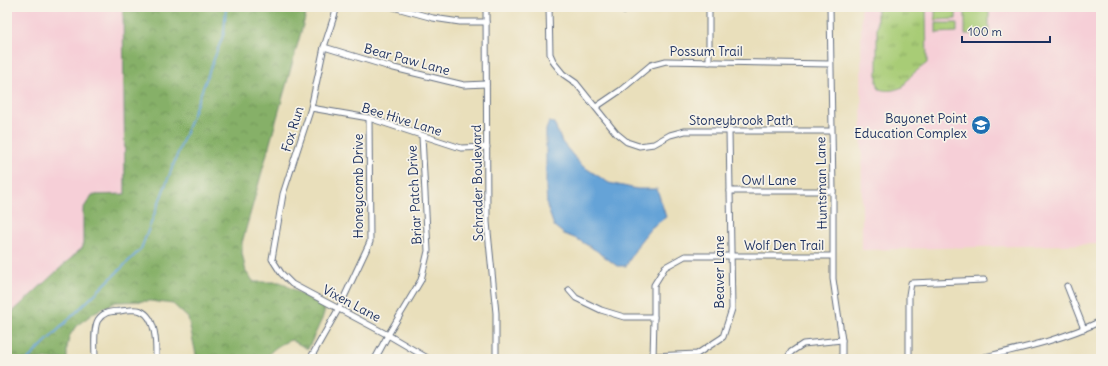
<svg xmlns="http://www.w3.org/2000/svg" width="1108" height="366" viewBox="0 0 1108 366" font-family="Delius,sans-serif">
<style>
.built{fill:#f6cfd7}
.grass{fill:#a8cc76;stroke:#627e6a}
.forest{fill:url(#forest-crowns);stroke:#507062}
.park{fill:url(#park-tufts);stroke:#627e6a}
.water{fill:#65a3d7;stroke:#40699a}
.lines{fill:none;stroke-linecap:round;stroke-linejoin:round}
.stream{stroke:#65a3d7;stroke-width:2}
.street-casing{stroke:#636d7f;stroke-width:7}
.street{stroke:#fff;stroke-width:5}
.labels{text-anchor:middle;stroke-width:3.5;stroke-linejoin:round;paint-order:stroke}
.street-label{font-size:13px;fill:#1b2f5e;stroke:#f7f3e8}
.poi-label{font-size:13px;fill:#1b2f5e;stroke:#f7f3e8;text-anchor:end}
</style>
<defs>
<pattern id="forest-crowns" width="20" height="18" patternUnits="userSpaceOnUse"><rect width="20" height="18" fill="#86b067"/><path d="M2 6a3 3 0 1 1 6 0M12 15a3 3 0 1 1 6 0" fill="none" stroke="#6d9058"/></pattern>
<pattern id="park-tufts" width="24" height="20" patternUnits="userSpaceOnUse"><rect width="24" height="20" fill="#a8cc76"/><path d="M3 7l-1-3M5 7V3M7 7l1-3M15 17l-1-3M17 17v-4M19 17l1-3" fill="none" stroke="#88a664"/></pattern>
</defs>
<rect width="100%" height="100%" fill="#f7f3e8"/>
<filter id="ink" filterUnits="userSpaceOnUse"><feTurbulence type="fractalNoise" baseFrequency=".025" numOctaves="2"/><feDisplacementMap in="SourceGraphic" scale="8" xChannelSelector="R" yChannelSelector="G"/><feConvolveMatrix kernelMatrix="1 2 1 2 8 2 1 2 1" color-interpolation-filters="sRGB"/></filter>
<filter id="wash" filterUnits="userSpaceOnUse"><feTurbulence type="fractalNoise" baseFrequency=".012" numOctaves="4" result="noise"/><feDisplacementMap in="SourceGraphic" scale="16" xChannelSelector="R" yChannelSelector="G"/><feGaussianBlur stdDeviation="0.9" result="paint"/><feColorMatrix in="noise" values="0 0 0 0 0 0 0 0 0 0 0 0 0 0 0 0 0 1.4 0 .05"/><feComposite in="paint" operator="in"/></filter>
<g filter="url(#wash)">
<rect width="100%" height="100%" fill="#e9dfbb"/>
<g class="built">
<polygon points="7,7 123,7 125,195 92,195 83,209 83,247 7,317"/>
<polygon points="861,7 1101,7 1101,244 862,250"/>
</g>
<g class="grass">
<rect x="965" y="7" width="24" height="27"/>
<polygon points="935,10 956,10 956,19 935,20"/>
<polygon points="936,23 957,23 957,32 936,33"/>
</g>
<path class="forest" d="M123,7h185l-66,236v10l4,19 8,10h26l42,24 3,3 -3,10 -14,30 -17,-9c-9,3 -22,10 -24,19h-70l-9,-41 -15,-14 -23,-3 -34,1 -21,10 -19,14 -7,11 -2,11v11h-60v-42l76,-70v-38l9,-14 33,-1z"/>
<path class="park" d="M877,7h49l1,56c-10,8 -18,12 -24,24 -9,3 -14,5 -24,2l-2,-7z"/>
<polygon class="water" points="549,122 554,123 562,142 581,165 609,183 637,189 657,189 666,217 651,228 639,243 626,266 617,266 597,251 577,239 564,234 554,226 547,206 546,188 546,130"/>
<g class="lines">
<polyline class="stream" points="28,359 141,249 224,33 226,7"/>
</g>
</g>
<g filter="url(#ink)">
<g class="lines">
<defs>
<g id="street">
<polyline points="337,7 324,47 311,108 283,194 272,259 281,273 292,284 388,335 429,359"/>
<polyline points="393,7 433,18 460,22 486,22"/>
<polyline points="486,7 487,222 496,313 496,359"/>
<polyline points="549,7 550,54 554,63 563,74 576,83 616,133 627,142 639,146 654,144 670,135 685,131 831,131"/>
<polyline points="618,7 624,11"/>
<polyline points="709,7 709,62"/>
<polyline points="830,7 833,191 833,279 842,340 842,359"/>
<polyline points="324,47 390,67 443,80 464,85 486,84"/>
<polyline points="596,107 621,90 651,65 666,61 830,64"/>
<polyline points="311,108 369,118 461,148 487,147"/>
<polyline points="730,191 833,191"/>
<polyline points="1067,286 1084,329"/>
<polyline points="569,290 576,298 601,310 624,317 654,317"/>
<polyline points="653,356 697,354 723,337 732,309 729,131"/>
<polyline points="653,358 654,317 654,285 665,267 685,256 832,256"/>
<path d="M95,359c0,-10 -2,-31 3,-39 6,-9 13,-8 22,-9 5,-1 17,-2 21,0 16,7 15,35 15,48"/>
<polyline points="310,359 339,308 370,242 369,118"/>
<polyline points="375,359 388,335 421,280 428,251 422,136"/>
<polyline points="787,359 791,352 803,344 842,340"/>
<polyline points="909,359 909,295 911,283 984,280"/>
<path d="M976,359c42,-10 86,-19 125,-38"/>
</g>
</defs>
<use href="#street" class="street-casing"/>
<use href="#street" class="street"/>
</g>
</g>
<defs>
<symbol id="school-disc" viewBox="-11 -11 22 22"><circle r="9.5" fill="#1f6fb2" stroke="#f7f3e8"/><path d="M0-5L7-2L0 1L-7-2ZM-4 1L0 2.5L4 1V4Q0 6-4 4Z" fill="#fff"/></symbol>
</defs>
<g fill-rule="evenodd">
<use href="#school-disc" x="970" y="114" width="22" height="22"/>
</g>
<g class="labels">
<g class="street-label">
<text x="706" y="56">Possum Trail</text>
<text transform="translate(407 59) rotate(15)" y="5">Bear Paw Lane</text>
<text transform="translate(402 119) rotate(17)" y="5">Bee Hive Lane</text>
<text x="741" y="125">Stoneybrook Path</text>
<text transform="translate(292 129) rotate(-73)" y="5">Fox Run</text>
<text x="769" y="185">Owl Lane</text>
<text transform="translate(477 183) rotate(-91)" y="5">Schrader Boulevard</text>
<text transform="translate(821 183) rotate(-91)" y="5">Huntsman Lane</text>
<text transform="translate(358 186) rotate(-90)" y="5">Honeycomb Drive</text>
<text transform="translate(414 195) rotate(-93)" y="5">Briar Patch Drive</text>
<text x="784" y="250">Wolf Den Trail</text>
<text transform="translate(719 272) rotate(-90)" y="5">Beaver Lane</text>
<text transform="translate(352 303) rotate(28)" y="5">Vixen Lane</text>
</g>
<g class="poi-label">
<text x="967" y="123">Bayonet Point<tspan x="967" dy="15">Education Complex</tspan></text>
</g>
</g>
<rect width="1108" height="366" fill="none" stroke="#f7f3e8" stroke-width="24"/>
<path d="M962 36v6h88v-6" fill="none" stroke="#1b2f5e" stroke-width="2"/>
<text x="968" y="36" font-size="12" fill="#1b2f5e" stroke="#f7f3e8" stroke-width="3" paint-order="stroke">100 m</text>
</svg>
